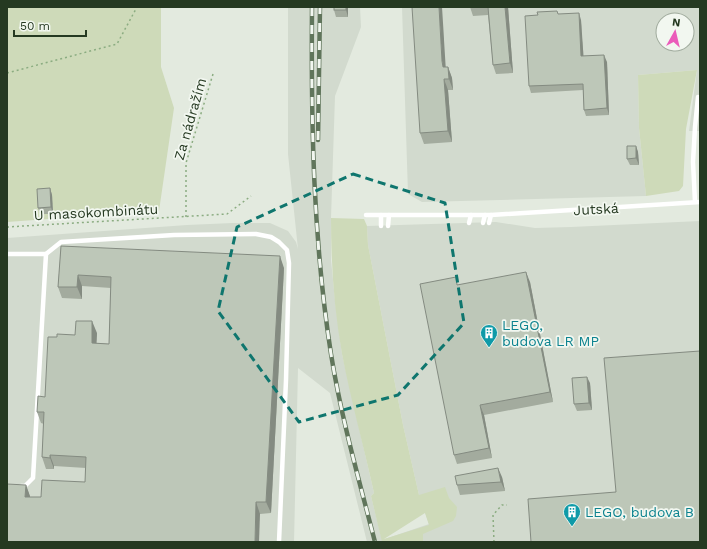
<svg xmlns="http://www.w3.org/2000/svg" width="707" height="549" viewBox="0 0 707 549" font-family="'Work Sans',sans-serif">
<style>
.built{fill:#d2dace;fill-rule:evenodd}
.green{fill:#cedab9;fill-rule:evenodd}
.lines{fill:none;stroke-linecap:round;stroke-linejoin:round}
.path{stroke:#8bac81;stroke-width:1.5;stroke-dasharray:2 3;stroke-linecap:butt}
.lane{stroke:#fff;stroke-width:4.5}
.rail-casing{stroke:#60755b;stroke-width:4.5}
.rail{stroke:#f2f7f0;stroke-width:3;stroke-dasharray:9;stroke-linecap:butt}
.wall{fill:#a3ab9e}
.shaded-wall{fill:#848b81}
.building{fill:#bdc7b8;stroke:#848b81}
.marked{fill:none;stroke:#0f766e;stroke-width:3;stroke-dasharray:8 5;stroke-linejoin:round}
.labels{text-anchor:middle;stroke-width:3.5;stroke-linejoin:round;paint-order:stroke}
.street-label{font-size:14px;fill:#253921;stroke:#f2f7f0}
.culture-label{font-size:14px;fill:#0d838f;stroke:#f2f7f0;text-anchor:start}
</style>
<rect width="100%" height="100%" fill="#e3eadf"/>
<g class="built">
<polygon points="288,7 360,7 361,27 335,96 331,218 331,260 335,300 342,354 374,493 371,496 382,540 429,524 419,495 403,425 368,245 367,226 496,222 535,228 571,227 700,221 700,542 367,542 330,393 298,368 294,542 7,542 7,238 187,225 233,223 270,223 288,231 296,242 298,249 288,154"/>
<path d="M402,7h298v124h-11l8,-61 -59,5 1,53 7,68 -224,6 -14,-8zM663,20h24v24h-24z"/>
</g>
<g class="green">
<polygon points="7,7 161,7 161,67 174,108 159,211 7,222"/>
<polygon points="697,70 686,129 683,186 679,191 646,196 639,128 638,75"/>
<path d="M331,218l33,1 3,7 1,19 35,180 16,70 26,-8 4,11 8,9 -1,9 -3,5 -30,13v8h-41l-11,-46 3,-3c-10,-46 -23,-92 -32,-139 -8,-45 -11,-90 -11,-136zM425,513l4,12 -45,14z"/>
</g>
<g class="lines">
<g class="path">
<polyline points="7,73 117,44 137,7"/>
<polyline points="186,217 186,163 213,74"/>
<polyline points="7,227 227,214 251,196"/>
<polyline points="494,542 493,515 502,505 507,505"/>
</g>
<g class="lane">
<polyline points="695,202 693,162 695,127 698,97"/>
<polyline points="366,215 491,215 700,202"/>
<polyline points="469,223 471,215"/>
<polyline points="483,223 485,215"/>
<polyline points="489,223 491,215"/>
<polyline points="381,226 381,215"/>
<polyline points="388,226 389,215"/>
<polyline points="7,254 46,254 33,478 25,486 21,486"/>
<polyline points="46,254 61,242 174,235 256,234 271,237 279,242 287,250 289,263 286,380 279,542"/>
</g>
<defs>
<g id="rail">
<path d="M312,7c-1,116 1,232 19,347 10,63 28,126 44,188"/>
<polyline points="318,140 320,7"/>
</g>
</defs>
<use href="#rail" class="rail-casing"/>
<use href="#rail" class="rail"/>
</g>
<g class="wall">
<polygon points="334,7 348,7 348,17 336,17 334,10"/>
<polygon points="470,7 508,7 513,73 496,74 493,65 488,15 473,16"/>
<polygon points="559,14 581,20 583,56 607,62 609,115 586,116 584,110 583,90 531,93 529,86"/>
<polygon points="446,67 448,67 452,78 453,90 448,90 452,142 424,144 420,133"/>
<polygon points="636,146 638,152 639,165 630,165 627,159"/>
<polygon points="50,188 52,195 53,214 40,214 38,208"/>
<polygon points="61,246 284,268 271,513 260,514 7,542 26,485 30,497 41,497 85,482 86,468 54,466 54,469 46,469 42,457 44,424 41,423 37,412 45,397 57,337 97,333 96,343 109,344 111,288 82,286 82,299 62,298 58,287"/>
<polygon points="530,282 553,402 484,415 492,458 457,464 454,455 459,285"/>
<polygon points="590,383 592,410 577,411 574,404"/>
<polygon points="502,477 505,491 460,495 457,485"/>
</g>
<g class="shaded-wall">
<polygon points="346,7 348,7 348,17 346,10"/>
<polygon points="439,7 442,7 446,72 443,67 442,61"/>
<polygon points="505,7 508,7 513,73 510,63"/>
<polygon points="579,13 581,20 584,63 581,56"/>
<polygon points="604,55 607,62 609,115 607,108"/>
<polygon points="448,67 452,78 453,90 449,79"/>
<polygon points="444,79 448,90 452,142 448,131"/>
<polygon points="636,146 638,152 639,165 636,158"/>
<polygon points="50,188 52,195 53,214 51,207"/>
<polygon points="280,256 284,268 271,513 266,502"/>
<polygon points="7,264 8,268 7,300"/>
<polygon points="526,272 530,282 553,402 550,392"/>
<polygon points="78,275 82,286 82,299 77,287"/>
<polygon points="92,321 97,333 96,355 92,343"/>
<polygon points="587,377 590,383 592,410 589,403"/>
<polygon points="480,405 484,415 492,458 489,448"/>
<polygon points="50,455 54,466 54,469 50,458"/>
<polygon points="498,468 502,477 505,491 501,482"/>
<polygon points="26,485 30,496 29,508 25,497"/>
<polygon points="256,502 260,514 259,542 255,542"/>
</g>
<g class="building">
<rect x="334" y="7" width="12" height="3"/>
<polygon points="412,7 439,7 442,61 443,67 448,67 449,79 444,79 448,131 420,133"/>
<polygon points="488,7 505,7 510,63 493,65"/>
<polygon points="557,11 558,14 579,13 581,56 604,55 607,108 584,110 583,84 529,86 525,16 538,15 537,12"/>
<polygon points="627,146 636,146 636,158 627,159"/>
<polygon points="50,188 51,207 38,208 37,189"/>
<polygon points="61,246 280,256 266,502 256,502 255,542 7,542 7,484 26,485 25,497 41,497 42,480 85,482 86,457 50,455 50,458 42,457 44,412 37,412 38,396 45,397 48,337 57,337 57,334 75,335 76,321 92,321 92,343 109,344 111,277 78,275 77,287 58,287"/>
<polygon points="526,272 550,392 480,405 489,448 454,455 420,284 456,277 457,285"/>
<polygon points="700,351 700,542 531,542 528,499 616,492 604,358"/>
<polygon points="587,377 589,403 574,404 572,378"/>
<polygon points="498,468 501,482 457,485 455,476"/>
</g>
<path class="marked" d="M353,174l92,29 19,120 -66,72 -99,27 -81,-111 19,-84z"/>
<defs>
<symbol id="building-pin" viewBox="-11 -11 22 30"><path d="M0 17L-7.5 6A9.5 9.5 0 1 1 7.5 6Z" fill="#0f9aa8" stroke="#f2f7f0"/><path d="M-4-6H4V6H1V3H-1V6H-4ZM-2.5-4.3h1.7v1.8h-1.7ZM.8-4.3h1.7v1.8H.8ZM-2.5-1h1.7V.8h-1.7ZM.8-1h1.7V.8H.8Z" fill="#fff"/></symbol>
</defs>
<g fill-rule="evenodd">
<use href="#building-pin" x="479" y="323" width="20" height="27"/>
<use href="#building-pin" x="562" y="502" width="20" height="27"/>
</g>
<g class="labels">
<g class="street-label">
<text transform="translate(190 119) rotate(-74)" y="5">Za nádražím</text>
<text transform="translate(596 209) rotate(-3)" y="5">Jutská</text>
<text transform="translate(96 212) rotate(-3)" y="5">U masokombinátu</text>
</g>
<g class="culture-label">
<text x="502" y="330">LEGO,<tspan x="502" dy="16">budova LR MP</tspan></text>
<text x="585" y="517">LEGO, budova B</text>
</g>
</g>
<rect width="707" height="549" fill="none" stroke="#253921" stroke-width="16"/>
<g transform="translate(675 32) rotate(8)"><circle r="19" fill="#f2f7f0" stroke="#a0ab9d"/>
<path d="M0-3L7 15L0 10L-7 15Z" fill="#eb5cba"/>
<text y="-6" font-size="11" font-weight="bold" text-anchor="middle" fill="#253921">N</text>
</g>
<path d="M14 30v6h72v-6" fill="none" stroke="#253921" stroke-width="2"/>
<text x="20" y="30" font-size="12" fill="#253921" stroke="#f2f7f0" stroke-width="3" paint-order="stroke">50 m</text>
</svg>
